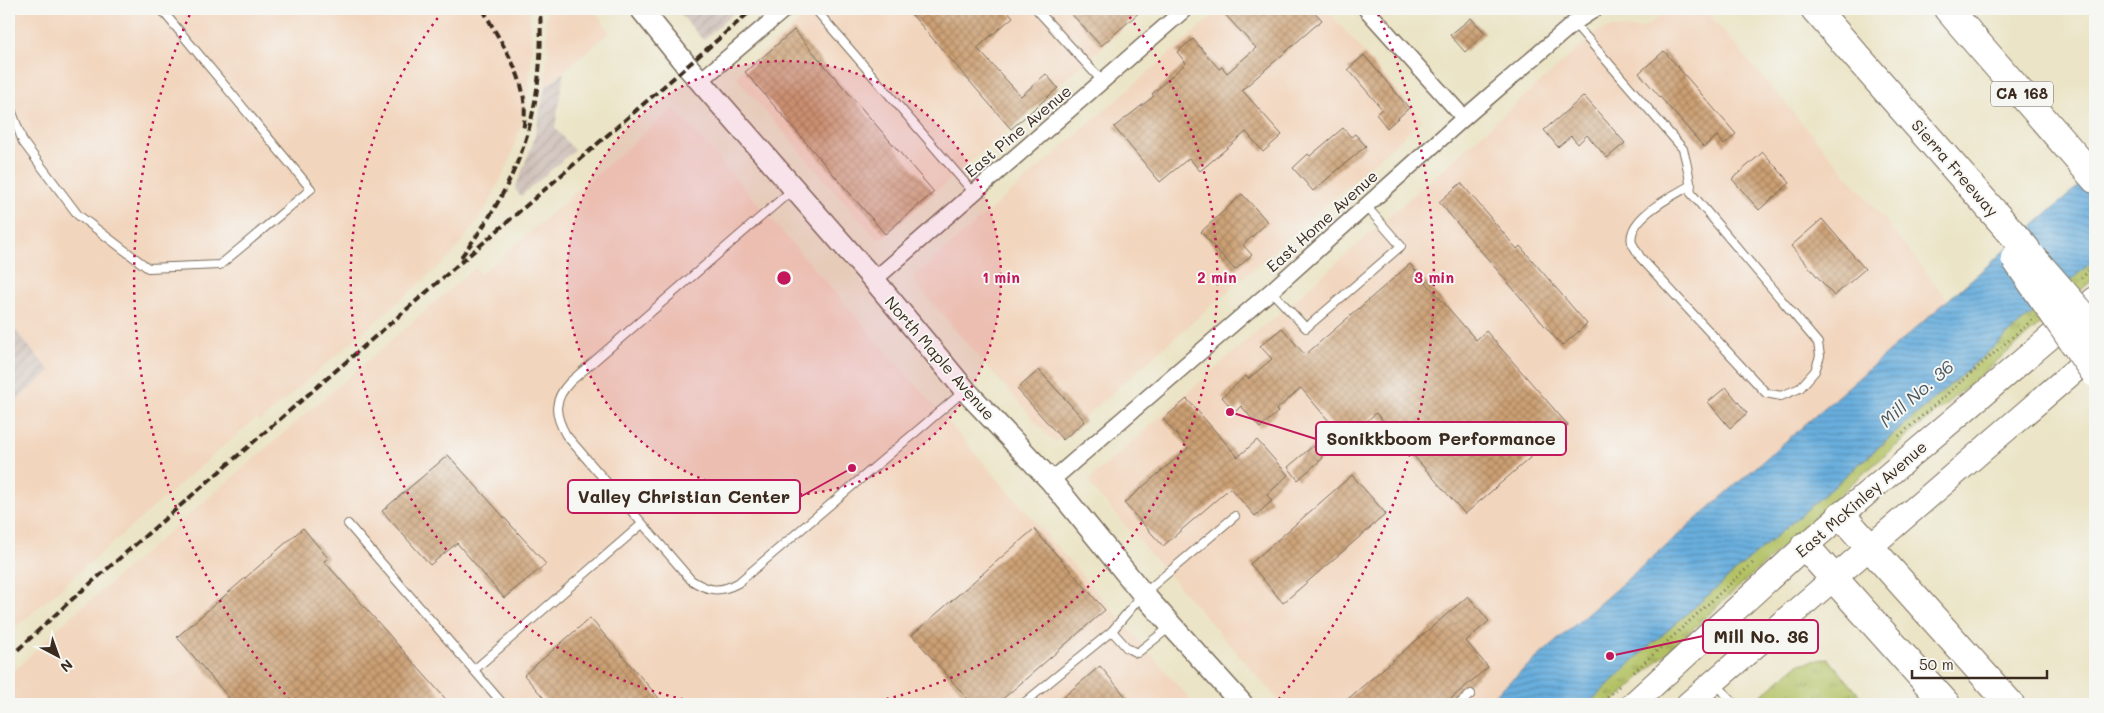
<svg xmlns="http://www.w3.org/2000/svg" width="2104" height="713" viewBox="0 0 2104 713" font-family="Mali,sans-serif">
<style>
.built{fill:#f2d5bd}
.industrial{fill:url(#industrial-furrows)}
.grass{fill:url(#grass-tufts);stroke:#767641}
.water{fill:url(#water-rules);stroke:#526c7e}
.building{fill:url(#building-cross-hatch)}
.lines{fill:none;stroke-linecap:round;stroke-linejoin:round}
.lane-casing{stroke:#796b59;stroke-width:10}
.street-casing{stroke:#796b59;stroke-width:18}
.secondary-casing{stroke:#796b59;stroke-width:24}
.primary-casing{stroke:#796b59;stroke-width:26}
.highway-casing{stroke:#796b59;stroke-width:30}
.path{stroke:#796b59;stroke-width:3;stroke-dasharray:1 4;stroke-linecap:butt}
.lane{stroke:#fff;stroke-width:8}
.street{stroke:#fff;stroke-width:15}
.secondary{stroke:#fff;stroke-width:21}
.primary{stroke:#fff;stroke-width:24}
.highway{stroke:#fff;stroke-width:28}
.rail{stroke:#3b2a1e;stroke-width:4;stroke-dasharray:8 4;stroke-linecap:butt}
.highway-bridge-casing{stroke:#796b59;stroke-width:30;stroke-linecap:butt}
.highway-bridge{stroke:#fff;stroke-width:28}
.ring{fill:none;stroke:#c2185b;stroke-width:2.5;stroke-dasharray:2.5 5}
.labels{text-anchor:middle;stroke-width:4;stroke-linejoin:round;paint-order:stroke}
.shield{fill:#f6f6f2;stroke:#73675e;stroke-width:1}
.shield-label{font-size:15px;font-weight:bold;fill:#3b2a1e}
.street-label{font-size:16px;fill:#3b2a1e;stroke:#f6f6f2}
.water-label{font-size:18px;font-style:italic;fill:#4b5861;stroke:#f6f6f2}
.centre{fill:#c2185b;stroke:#f6f6f2;stroke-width:2.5}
.ring-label{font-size:15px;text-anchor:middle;font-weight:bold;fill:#c2185b;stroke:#f6f6f2;stroke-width:4;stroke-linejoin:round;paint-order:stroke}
.leader{fill:none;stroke:#c2185b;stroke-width:2}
.callout-dot{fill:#c2185b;stroke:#f6f6f2;stroke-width:2}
.callout{fill:#f6f6f2;stroke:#c2185b;stroke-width:2}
.callout-label{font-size:18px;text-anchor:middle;font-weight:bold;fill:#3b2a1e}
</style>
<defs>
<pattern id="industrial-furrows" width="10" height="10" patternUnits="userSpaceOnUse" patternTransform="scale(1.25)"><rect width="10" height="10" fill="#cfc1ba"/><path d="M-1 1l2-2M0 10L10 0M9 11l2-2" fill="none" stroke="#b3a69f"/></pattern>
<pattern id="grass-tufts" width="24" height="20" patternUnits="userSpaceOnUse" patternTransform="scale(1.25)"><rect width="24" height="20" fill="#b2c164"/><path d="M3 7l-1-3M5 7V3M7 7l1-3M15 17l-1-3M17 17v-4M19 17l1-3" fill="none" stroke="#929d52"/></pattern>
<pattern id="water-rules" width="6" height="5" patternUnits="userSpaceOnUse" patternTransform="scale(1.25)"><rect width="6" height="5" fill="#68aede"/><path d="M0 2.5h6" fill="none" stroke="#578eb3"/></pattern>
<pattern id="building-cross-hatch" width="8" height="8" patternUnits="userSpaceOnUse" patternTransform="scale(1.25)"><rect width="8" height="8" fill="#cca075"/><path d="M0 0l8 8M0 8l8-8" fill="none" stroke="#a7835f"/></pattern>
</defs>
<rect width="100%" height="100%" fill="#f6f6f2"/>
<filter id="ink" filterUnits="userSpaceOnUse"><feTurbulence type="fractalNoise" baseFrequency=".02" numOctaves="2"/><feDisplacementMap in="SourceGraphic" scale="10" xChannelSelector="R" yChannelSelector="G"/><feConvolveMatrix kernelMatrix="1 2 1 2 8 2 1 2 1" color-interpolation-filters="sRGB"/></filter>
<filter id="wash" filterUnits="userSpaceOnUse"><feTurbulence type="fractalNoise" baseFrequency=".0096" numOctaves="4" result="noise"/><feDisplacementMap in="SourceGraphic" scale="20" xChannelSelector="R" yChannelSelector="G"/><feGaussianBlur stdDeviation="1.12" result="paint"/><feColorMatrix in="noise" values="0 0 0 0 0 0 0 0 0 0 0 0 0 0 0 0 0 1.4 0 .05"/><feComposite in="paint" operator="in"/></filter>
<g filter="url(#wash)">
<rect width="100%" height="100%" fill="#ebe4c6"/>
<g class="built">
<polygon points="9,9 529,9 532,48 528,92 523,119 509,162 487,207 451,256 260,421 256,418 9,633 9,407 50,371 9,323"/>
<polygon points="546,9 593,9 610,32 545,87 548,52"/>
<polygon points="814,9 1146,9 884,237 879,239 875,237 740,82 738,77 740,72"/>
<polygon points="1221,9 1326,9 1421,118 1421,121 1060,439 1055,441 1051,439 987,366 916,284 914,279 916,275"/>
<polygon points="1667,9 1704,9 1870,202 1948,300 1483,704 1282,704 1091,486 1090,479 1268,322 1269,323 1597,32 1612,28 1639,29 1649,25"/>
<polygon points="674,108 1194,704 9,704 9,676 58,628 475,268 481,274"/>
</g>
<g class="industrial">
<polygon points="676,9 738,9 703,40"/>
<polygon points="564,72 555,128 574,150 521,196 515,189 534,140 545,87"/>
<polygon points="9,323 50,371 9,407"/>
</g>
<g class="grass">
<polygon points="2095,259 2095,278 1850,485 1611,704 1588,704 1637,657"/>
<polygon points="1828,658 1867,704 1751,704 1798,664"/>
</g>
<polygon class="water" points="2095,172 2095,259 1637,657 1588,704 1484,704"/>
<g id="blocks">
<g class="building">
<polygon points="907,9 1006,9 1013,17 977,48 1021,96 1046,74 1058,88 1011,129"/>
<polygon points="1067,9 1143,9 1101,46"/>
<polygon points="1220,9 1312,9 1322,20 1242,90 1282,135 1263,152 1246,132 1200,171 1189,158 1160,182 1114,127 1154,96 1152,94 1186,63 1177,52 1193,39 1219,69 1222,67 1227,73 1256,48"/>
<polygon points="1471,18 1485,33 1465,52 1450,35"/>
<polygon points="794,30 934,192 885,234 745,72"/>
<polygon points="1664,51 1736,134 1724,145 1717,136 1704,147 1639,73"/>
<polygon points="1364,55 1409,108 1387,128 1376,114 1382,109 1348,69"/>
<polygon points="1584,96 1625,143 1607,158 1587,135 1578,144 1571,136 1558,147 1544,130"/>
<polygon points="1343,128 1351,137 1355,134 1366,146 1313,191 1293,168 1308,154 1310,156"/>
<polygon points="1763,152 1790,183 1759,210 1732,179"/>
<polygon points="1461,183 1517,249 1520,246 1587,324 1562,346 1439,202"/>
<polygon points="1242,194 1268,222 1243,245 1252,255 1235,270 1201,232"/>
<polygon points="1822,219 1865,269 1834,296 1791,246"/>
<polygon points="1410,264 1476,340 1486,331 1568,425 1465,514 1376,413 1345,440 1301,388 1276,410 1278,412 1260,428 1241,406 1235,412 1222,397 1246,376 1248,379 1272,359 1260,346 1282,328 1305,355"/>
<polygon points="1039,370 1085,421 1063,440 1017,389"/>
<polygon points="1726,387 1747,413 1730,428 1708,402"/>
<polygon points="1187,399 1238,457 1257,440 1288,475 1267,495 1272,501 1255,516 1230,488 1163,546 1124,503 1188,448 1163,419"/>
<polygon points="1313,446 1323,458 1298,480 1288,467"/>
<polygon points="448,455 546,564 504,598 457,543 430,565 382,511"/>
<polygon points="1352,475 1386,514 1283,603 1250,564"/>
<polygon points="303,528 328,558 324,561 450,704 234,704 177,637"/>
<polygon points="1034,529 1105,610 997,704 972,704 912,635"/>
<polygon points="1468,596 1489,621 1466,641 1488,667 1445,704 1342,704"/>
<polygon points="590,618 664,704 549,704 524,675"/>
<polygon points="1100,666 1132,704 1055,704"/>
</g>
</g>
</g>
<g filter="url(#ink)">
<use href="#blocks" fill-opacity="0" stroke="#796b59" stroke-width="1"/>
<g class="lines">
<defs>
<g id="lane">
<polyline points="815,9 973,192"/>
<polyline points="1038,9 1038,11 1103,82"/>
<path d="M1574,23l109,126c4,15 7,28 8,44l127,150 2,13 -5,15 -15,17 -19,8 -15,-3 -126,-136c-2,-4 -6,-10 -8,-14 -6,-25 42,-48 59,-58"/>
<polyline points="9,104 23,142 78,215 148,268 220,265 311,189 161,9"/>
<path d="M792,190l-222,192c-17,18 -16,32 -4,53l125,145c17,11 28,13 47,3l226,-192"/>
<polyline points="1271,291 1306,328 1401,246 1366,206"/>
<polyline points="348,524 503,704"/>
<polyline points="1112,631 1127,648 1137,653 1170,627"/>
<polyline points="474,670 642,524"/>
<polyline points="1716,683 1734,704"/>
<polyline points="1024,703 1112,631 1143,594 1235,516"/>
<polyline points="1459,704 1471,694"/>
</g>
<g id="street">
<polyline points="1366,9 1464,118"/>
<polyline points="700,81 785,9"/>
<polyline points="874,280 1185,9"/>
<polyline points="1051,481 1271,291 1464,118 1574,23 1595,9"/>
</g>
<polyline id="secondary" points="641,9 687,66 874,280 965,390 1051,481 1143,594 1242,704"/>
<g id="primary">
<polyline points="1633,704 1805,546 2095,299"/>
<polyline points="1688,704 2095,353"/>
</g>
<g id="highway">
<polyline points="1815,9 2026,249"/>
<polyline points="1948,9 2095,179"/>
<polyline points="1841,515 2010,704"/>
<polyline points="1805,546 1946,704"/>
</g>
</defs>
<use href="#lane" class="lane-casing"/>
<use href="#street" class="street-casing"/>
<use href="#secondary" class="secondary-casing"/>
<use href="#primary" class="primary-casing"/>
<use href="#highway" class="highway-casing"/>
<g class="path">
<polyline points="2081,278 2095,266"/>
<polyline points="1899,436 2032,320"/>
<polyline points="1634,672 1755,561"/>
<polyline points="1600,704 1619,686"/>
</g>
<use href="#lane" class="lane"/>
<use href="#street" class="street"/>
<use href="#secondary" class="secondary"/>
<use href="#primary" class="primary"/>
<use href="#highway" class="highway"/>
<g class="rail">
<path d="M483,9c21,42 49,71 40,122"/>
<path d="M461,257c61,-79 84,-149 79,-248"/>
<polyline points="9,658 69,602 753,9"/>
</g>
<defs>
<g id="highway-bridge">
<polyline points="2015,258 2095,373"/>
<polyline points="2033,258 2095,329"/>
</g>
</defs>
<use href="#highway-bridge" class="highway-bridge-casing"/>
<use href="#highway-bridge" class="highway-bridge"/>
</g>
</g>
<circle cx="784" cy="278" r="217" fill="#c2185b" fill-opacity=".12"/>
<g class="ring">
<circle cx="784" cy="278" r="217"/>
<path d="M705 704A433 433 0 0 1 443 11M1125 11A433 433 0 0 1 863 704"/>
<path d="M290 700A650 650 0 0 1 190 14M1378 14A650 650 0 0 1 1278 700"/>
</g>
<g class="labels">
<rect class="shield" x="1991" y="81.5" width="62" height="25" rx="4"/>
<g class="shield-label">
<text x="2022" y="99">CA 168</text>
</g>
<g class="street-label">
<text transform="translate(1018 131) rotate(-40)" y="6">East Pine Avenue</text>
<text transform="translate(1955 168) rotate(49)" y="6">Sierra Freeway</text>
<text transform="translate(1322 221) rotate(-42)" y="6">East Home Avenue</text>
<text transform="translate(940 358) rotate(49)" y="6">North Maple Avenue</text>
<text transform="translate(1861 499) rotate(-41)" y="6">East McKinley Avenue</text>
</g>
<g class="water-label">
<text transform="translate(1917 394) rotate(-41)" y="6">Mill No. 36</text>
</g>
</g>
<circle cx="784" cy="278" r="8" class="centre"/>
<g class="ring-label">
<text x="1001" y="283">1 min</text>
<text x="1217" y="283">2 min</text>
<text x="1434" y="283">3 min</text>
</g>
<path class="leader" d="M1230 412L1316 439M852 468L800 497M1610 656L1703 636"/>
<g class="callout-dot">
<circle cx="1230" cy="412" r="5"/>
<circle cx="852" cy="468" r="5"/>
<circle cx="1610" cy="656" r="5"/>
</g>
<g class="callout">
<rect x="1316" y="422" width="250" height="33" rx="5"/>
<rect x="568" y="480" width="232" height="33" rx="5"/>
<rect x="1703" y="620" width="115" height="33" rx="5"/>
</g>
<g class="callout-label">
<text x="1441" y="445">Sonikkboom Performance</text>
<text x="684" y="503">Valley Christian Center</text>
<text x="1761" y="643">Mill No. 36</text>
</g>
<rect width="2104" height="713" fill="none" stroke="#f6f6f2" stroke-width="30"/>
<g transform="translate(58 656) rotate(139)" stroke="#f6f6f2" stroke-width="4" paint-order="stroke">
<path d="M0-4L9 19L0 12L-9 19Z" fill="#3b2a1e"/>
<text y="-8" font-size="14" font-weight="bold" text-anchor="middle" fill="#3b2a1e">N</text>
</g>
<path d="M1912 670v8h135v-8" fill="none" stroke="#3b2a1e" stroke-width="2.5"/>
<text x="1919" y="670" font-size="15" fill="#3b2a1e" stroke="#f6f6f2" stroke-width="4" paint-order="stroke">50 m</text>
</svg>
